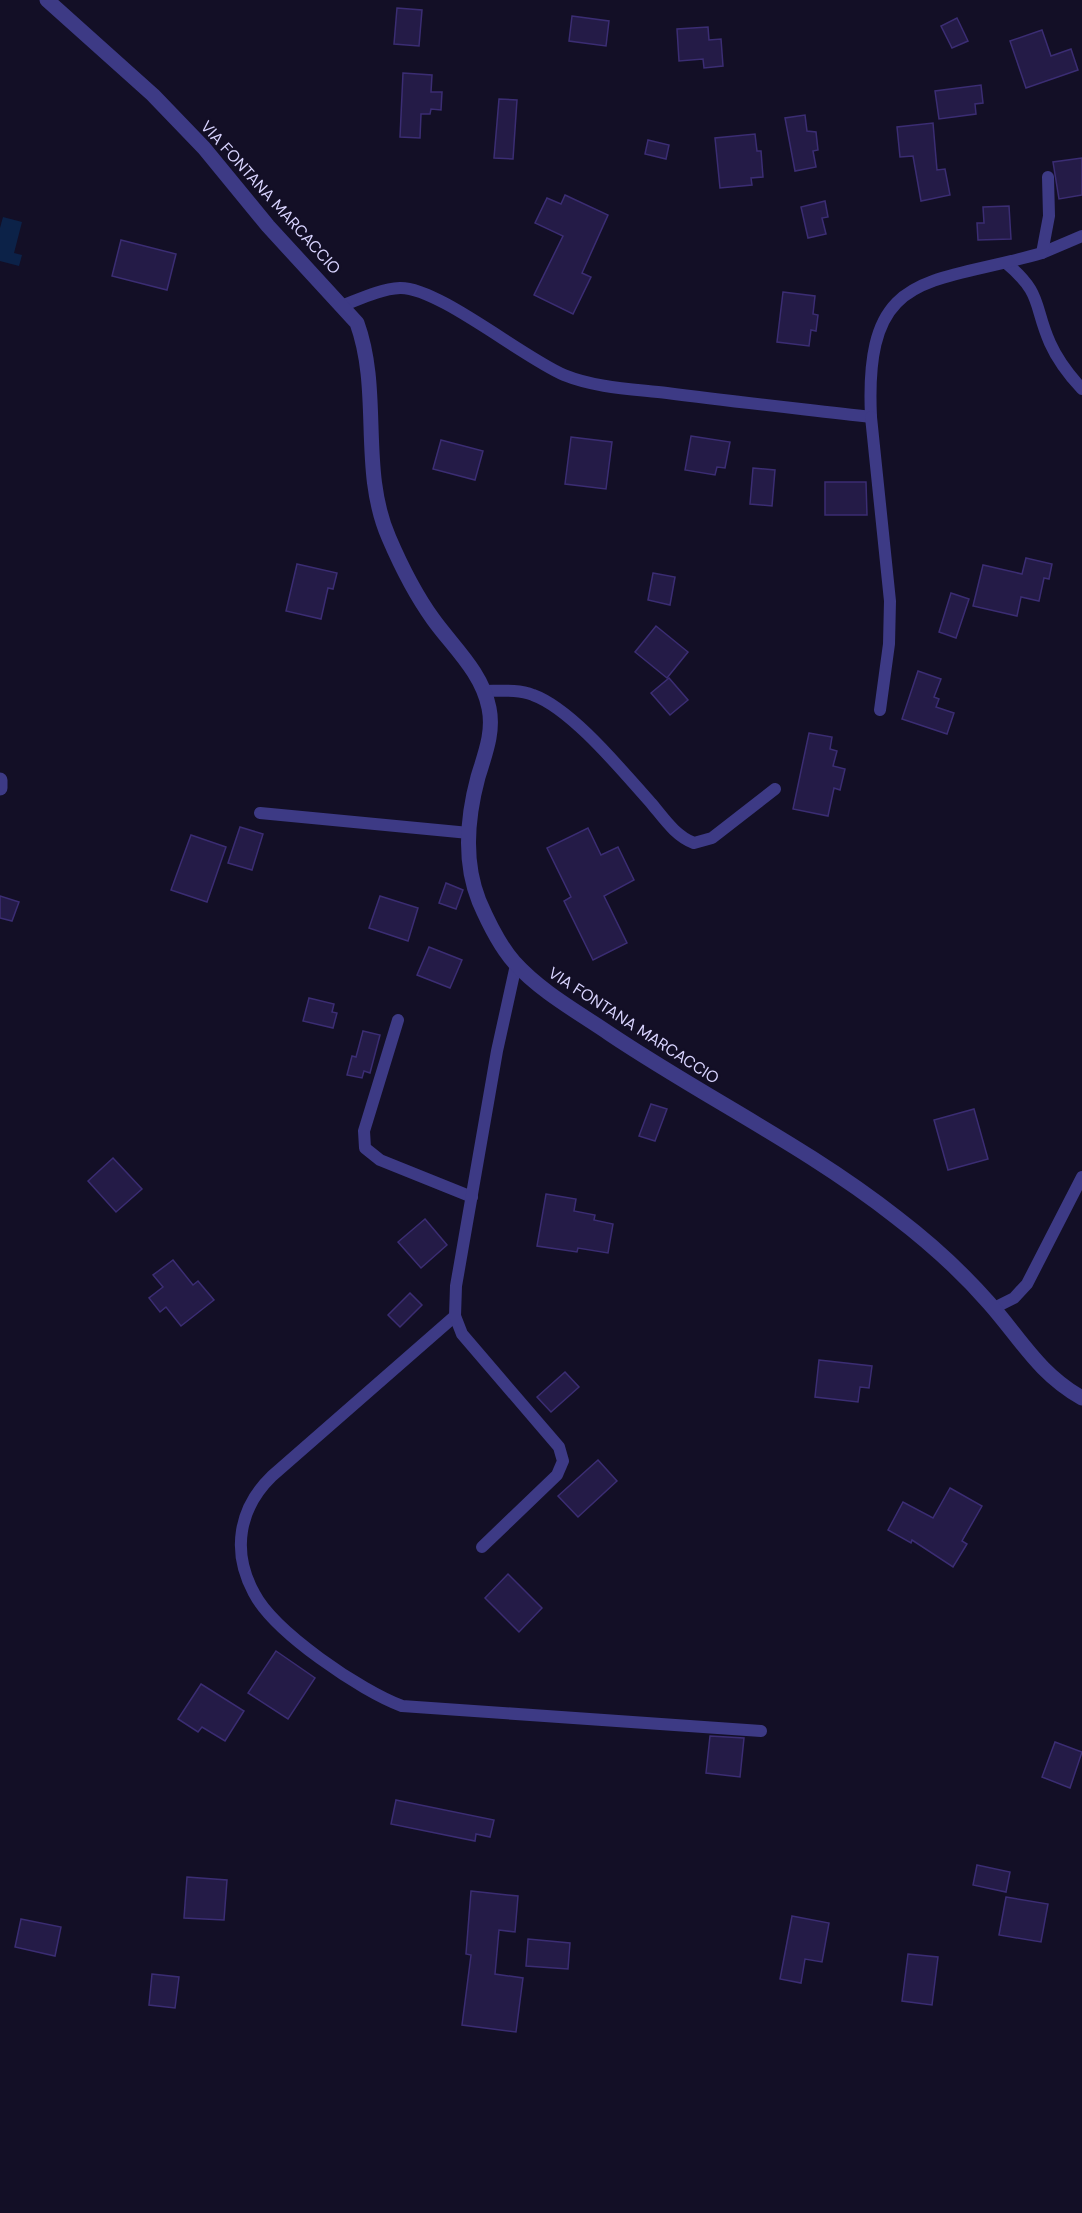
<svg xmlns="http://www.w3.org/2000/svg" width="1082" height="2213" viewBox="0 0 1082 2213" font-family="'DM Sans',sans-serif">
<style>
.water{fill:#0c2248}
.building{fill:#241b47;stroke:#3b2d73;stroke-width:1.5}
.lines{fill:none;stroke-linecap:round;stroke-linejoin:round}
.service{stroke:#3d3a85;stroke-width:12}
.minor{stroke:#3d3a85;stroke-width:15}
.labels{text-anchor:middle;stroke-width:4.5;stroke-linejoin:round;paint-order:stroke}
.street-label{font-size:16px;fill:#d9d4ff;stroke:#130f26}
</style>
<rect width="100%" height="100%" fill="#130f26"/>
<polygon class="water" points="3,217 22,222 14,253 22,255 19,266 0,261 0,228"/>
<g class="building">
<polygon points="397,8 422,10 419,46 394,44"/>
<polygon points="572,16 609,21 606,46 569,41"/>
<polygon points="957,18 968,41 952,48 941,26"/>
<polygon points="708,27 709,40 721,39 723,66 704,68 703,59 679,61 677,29"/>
<polygon points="1042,30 1051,56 1071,49 1078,70 1026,88 1010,41"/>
<polygon points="403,73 432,75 431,92 442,92 441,110 431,109 430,114 421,114 420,138 400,137"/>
<polygon points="981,85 983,103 975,104 976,114 939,119 935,91"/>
<polygon points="499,99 517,100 513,159 494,158"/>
<polygon points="805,115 807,131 816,132 818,150 813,151 816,167 795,171 785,118"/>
<polygon points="933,123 937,170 945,169 950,195 921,201 913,156 900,157 897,127"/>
<polygon points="755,134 757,151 761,151 763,177 751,178 752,185 720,188 715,138"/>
<polygon points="648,140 669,145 666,159 645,154"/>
<polygon points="1082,158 1082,195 1059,199 1053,162"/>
<polygon points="565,195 608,215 582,273 591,277 573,314 534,295 563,236 535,223 547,198 561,204"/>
<polygon points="825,201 828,217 822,218 826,234 808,238 801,207"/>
<polygon points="1009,206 1011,239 978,240 977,223 984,223 983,207"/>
<polygon points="121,240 176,254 167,290 112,276"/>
<polygon points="783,292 815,296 813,314 818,315 816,331 811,330 809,346 777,342"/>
<polygon points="691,436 730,442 725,468 717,467 715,475 685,470"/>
<polygon points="571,437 612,442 606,489 565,484"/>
<polygon points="441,440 483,451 475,480 433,469"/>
<polygon points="753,468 775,470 772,506 750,504"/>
<polygon points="825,482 866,482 867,515 825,515"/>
<polygon points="1026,558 1052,564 1049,579 1044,578 1039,601 1021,597 1017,616 973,606 983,565 1022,574"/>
<polygon points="297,564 337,573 333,589 328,588 321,619 286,611"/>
<polygon points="653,573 675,577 670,605 648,600"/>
<polygon points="951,593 969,599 956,638 939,632"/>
<polygon points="656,626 688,652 667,678 635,652"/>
<polygon points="918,671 941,679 934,697 939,699 936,707 954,713 947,734 902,719"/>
<polygon points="669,678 688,700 670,715 651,693"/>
<polygon points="809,733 832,737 830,749 837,751 833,766 845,769 840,790 834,788 828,816 793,809"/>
<polygon points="240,827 263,834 252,870 228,863"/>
<polygon points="588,828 601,855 618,847 634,880 604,896 627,943 593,960 564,901 571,897 547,848"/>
<polygon points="191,835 226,847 207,902 171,890"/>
<polygon points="446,883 463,890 456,909 439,903"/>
<polygon points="0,896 19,902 12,921 0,918"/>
<polygon points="380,896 418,908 408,941 369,928"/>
<polygon points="429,947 462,960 450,988 417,975"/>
<polygon points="309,998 334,1004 332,1012 337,1013 333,1028 303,1021"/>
<polygon points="363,1031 380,1035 370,1073 364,1071 362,1078 347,1075 352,1056 356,1057"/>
<polygon points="651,1104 667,1109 655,1141 639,1136"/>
<polygon points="974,1109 988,1159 948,1170 934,1120"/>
<polygon points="113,1158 142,1189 116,1212 88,1181"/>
<polygon points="546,1194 576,1199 574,1211 595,1215 594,1220 613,1224 608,1253 578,1248 577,1252 537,1246"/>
<polygon points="425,1219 447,1245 421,1268 398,1242"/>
<polygon points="173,1260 193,1285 198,1281 214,1300 181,1326 166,1307 160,1312 149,1298 163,1287 153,1275"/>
<polygon points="410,1293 422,1305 400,1327 388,1315"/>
<polygon points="819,1360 872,1366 869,1388 860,1387 858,1402 815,1397"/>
<polygon points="565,1372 579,1387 551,1412 537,1397"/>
<polygon points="598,1460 617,1481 578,1517 558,1496"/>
<polygon points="950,1488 982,1506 962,1541 967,1544 953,1567 912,1540 911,1543 888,1530 903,1502 933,1518"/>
<polygon points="508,1574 542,1608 519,1632 485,1598"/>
<polygon points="276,1651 315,1678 288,1719 248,1693"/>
<polygon points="201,1684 244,1711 225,1741 202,1727 198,1732 178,1719"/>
<polygon points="710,1736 744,1738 740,1777 706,1773"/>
<polygon points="1055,1742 1082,1752 1070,1788 1042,1777"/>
<polygon points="396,1800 494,1820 490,1837 476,1834 475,1841 391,1824"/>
<polygon points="977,1865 1010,1872 1006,1892 973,1885"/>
<polygon points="187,1877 227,1880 224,1920 184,1918"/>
<polygon points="471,1891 518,1896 515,1932 499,1930 495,1974 523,1978 516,2032 462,2025 471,1955 466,1954"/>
<polygon points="1006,1897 1048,1904 1041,1942 999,1935"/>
<polygon points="792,1916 829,1923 822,1962 805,1959 801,1983 780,1979"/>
<polygon points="21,1919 61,1927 55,1956 15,1947"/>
<polygon points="528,1939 570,1943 568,1969 526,1966"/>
<polygon points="908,1954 938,1957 932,2005 902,2001"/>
<polygon points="152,1974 179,1977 175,2008 149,2005"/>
</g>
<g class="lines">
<g class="service">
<polyline points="1042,253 1082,236"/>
<path d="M1006,263c37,31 27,41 44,80 8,18 19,32 32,46"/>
<path d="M344,305c18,-7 37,-16 56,-17 38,-1 122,69 164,87 32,13 69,14 103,18 68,9 136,16 204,24 -7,-149 56,-131 171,-164l7,-37 -1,-39"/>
<polyline points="871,417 890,601 889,644 880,710"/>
<path d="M484,691c16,0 34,-2 49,4 39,14 90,77 118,108 12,14 24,33 43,40l18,-5 63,-49"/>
<polyline points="260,813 469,833"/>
<polyline points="398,1020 364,1131 365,1148 380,1160 472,1197"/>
<polyline points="994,1308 1014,1298 1027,1284 1082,1177"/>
<path d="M455,1316l-183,160c-33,32 -41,75 -18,117 20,39 107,98 148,113l359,25"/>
<polyline points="482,1547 557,1475 563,1461 559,1447 462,1334 455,1316 456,1286 497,1051 516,965"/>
</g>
<g class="minor">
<path d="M47,0l106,95 51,53 64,78 89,97c25,69 2,147 32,215 12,28 26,56 44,81 20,28 49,53 56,89 5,24 -4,46 -11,69 -11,41 -15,84 1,124 9,21 20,44 35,61 27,30 64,50 96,72 94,63 197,113 286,183 34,26 65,54 93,86 32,36 49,70 93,95"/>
<polyline points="0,780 0,788"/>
</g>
</g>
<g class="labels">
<g class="street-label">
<text transform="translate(271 197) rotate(48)" y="6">VIA FONTANA MARCACCIO</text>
<text transform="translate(634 1025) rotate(33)" y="6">VIA FONTANA MARCACCIO</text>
</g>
</g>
</svg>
